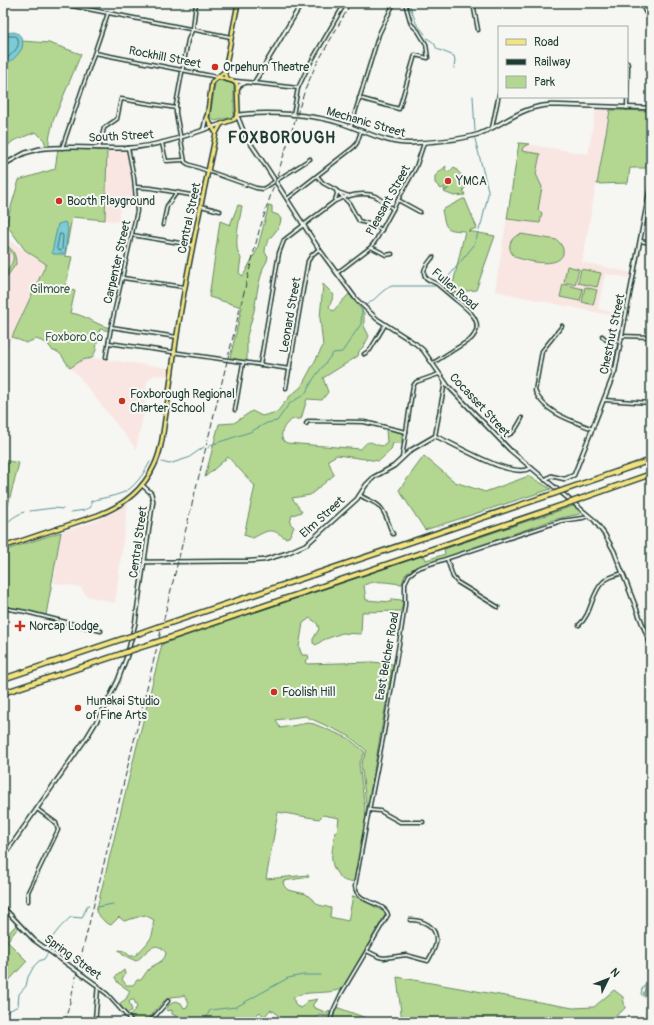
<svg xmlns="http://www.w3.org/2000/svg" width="654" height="1025" viewBox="0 0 654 1025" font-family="Pangolin,sans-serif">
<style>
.built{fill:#f9e6e2}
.green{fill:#b3d791;stroke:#698a62}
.water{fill:#7bcbd6;stroke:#569295}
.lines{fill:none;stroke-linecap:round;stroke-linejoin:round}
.shore{stroke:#447675;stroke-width:1}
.stream{stroke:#569295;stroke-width:1}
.street-casing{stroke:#1f3d34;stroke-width:5}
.secondary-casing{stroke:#1f3d34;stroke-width:5.5}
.primary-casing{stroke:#1f3d34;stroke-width:6}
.highway-casing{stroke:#1f3d34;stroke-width:7}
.street{stroke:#f6f6f2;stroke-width:2}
.secondary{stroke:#f6f6f2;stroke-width:2.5}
.primary{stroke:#f5e382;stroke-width:3}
.highway{stroke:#f5e382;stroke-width:4}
.rail{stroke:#1f3d34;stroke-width:1;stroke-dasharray:6 3;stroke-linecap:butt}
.highway-bridge-casing{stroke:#1f3d34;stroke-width:7;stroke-linecap:butt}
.highway-bridge{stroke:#f5e382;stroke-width:4}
.poi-dot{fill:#c8321e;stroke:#f6f6f2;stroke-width:1.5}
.labels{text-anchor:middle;stroke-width:4;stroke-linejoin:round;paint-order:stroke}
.street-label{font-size:12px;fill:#1f3d34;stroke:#f6f6f2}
.poi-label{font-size:12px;fill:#1f3d34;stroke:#f6f6f2;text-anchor:start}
.park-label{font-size:12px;fill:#3d5c47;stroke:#f6f6f2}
.district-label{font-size:16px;font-weight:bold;letter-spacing:1px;fill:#1f3d34;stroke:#f6f6f2}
</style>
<rect width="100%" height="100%" fill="#f6f6f2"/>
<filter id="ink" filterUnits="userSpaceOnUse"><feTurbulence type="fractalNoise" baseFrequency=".025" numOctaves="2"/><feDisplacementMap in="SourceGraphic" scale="8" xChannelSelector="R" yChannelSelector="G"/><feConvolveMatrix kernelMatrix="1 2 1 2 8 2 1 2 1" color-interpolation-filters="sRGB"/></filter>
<g filter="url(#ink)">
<g class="built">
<polygon points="596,109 610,110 582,262 632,273 631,278 605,274 598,309 624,315 623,318 495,291 519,143 588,154"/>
<polygon points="107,150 127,150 134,188 135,207 120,207 118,222 105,220"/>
<polygon points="3,236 46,264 30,299 23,312 3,358"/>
<polygon points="92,358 170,368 169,376 154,375 147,381 145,408 136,449 77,374 70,368 82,360"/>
<polygon points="128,503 115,603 87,596 80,587 54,583 61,532 91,523 115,512"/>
</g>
<g class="green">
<path d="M22,41l27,2 32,11 -28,67c-1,7 -5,19 -4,24l-3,1 -2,-6 -8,-8 -23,9 -10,9v-85l3,-1 16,-17z"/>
<polygon points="221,80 231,83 234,85 234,114 232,117 215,121 212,119 210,116 215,84 217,81"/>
<polygon points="610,110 651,111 651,168 630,168 628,183 597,184"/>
<polygon points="519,143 529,144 523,147 522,151 540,154 536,174 542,187 538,210 542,213 540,223 507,219"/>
<path d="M58,149l49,1 -2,70 -33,-3 -7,39 7,1 -7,32 10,2 -5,22c14,1 26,12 40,15v3l-10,-2 -2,7 -2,14 -4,8 -10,2 -12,8 -8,-12 -4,-4 -5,-1 -6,-8 -11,-4 -10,4 -14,-6 34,-73 -21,-14 -19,-26 13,-44 36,-11z"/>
<polygon points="446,166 445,170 449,172 454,167 464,178 461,181 466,187 463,190 465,195 454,196 444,192 449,188 444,191 445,187 441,189 435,183 435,176"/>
<path d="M463,199h2l12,29 -9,3 27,5 -19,54 -25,3 14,-62c-20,-1 -19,-1 -23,-21z"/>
<path d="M238,205l4,1c-2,13 -10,42 -1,52l-2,15 4,3 14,-26 12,-45 3,1v7l6,2 3,4c-1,14 -17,19 -16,34l3,3 -1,5 -4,7 -5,19 -4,24 -7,25v25l-17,-3 12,-51 -33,-10 11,-76 10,4z"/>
<path d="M521,234l36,6c4,4 7,8 6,14 -5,15 -37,7 -48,3 -9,-8 -6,-20 6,-23z"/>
<path d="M3,245c10,2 13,10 13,19l-13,18c0,-11 23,-27 0,-34z"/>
<polygon points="567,266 579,269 575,285 564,282"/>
<polygon points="581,269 601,273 597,287 578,283"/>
<path d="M323,284l11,11 -5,12 4,4 16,-17 15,19v13l5,10 -5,10 -5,5 -1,5 -35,22 5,14 -6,8 -15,-1 -6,20c-3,0 -5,0 -7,0 -10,3 -18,19 -7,24l74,6c9,-12 10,-5 21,-3l5,-4 -1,-13 16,4v10h-9l-2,7 -12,11 -42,-6 -9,5 6,15 -24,20 -18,3 10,14 -10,3 -2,8 4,4 -5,10 -4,1c-14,-11 -17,-8 -32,0l-9,-3 11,-49 -27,-29 -23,20 14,-53 15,-1 18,-12 10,5 15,-4 13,-16 11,-9 22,-41 -3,-28z"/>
<polygon points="563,284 583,289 580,301 560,297"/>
<polygon points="585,287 597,290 593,305 582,302"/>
<polygon points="424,456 455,482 485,492 529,476 551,489 425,530 399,490"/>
<polygon points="3,460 19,463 3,524"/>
<path d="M573,506l8,5 -1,3 -24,5 -144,50 -7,6 -3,9c-14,-1 -25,-5 -38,1l2,15 25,2 1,-3 9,1 2,2 -2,9 -39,1 -1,22 -19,-1 -19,7 -7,5 -3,-2v-4l6,-10 -2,-6 -7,-5 -7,5 -4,24 3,8h6l1,3 -4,4 2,2 65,-2 21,2 -26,146 -6,-46 6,-13 -18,-15 -44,-20 -29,4 4,8 28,-5 6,1 34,14 17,14 -6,12 7,53 -6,39 -6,25c-5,1 -8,1 -12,-2 -16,-15 -9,-28 -7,-47h2l2,-14 -16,-3 -4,4 -41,-7 -12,67 42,-4 1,2 -26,4 1,5 4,4 18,4 13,11 12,3 -1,9 18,4 5,-25 6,2 27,15 -43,75c-15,8 -39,1 -50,10l3,8 5,2 3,-2 3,-5 11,-2 -5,5v3l14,6 2,-2 1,2 -2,3 -9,-1 -2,2 -1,5h-40l2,-6 -3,-4 -5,-2 -5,6h-2l-3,-4 -6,5v3l-3,2h-74l-1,-6 -4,-2v-4l-5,1 -1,-1 3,-5 7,-4 5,2 3,5 3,-1 2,-4 -5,-8c-6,2 -8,1 -13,2 -10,4 -18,17 -25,25h-10l-6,-6 7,-9 -3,-7h-3l-2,2 3,8 -5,4 -1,-1 -7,-9 7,-5 4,-8 -12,-8 -3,-6 9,-7 1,4 -3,5 4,6h7l4,-5h4c3,-4 5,-8 8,-11 6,-6 15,-6 17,-16 -12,-17 -21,3 -30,8l-13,-6 -4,-4v-1l5,1 6,5h5c6,-7 16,-14 18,-24 1,-4 -1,-7 1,-12l-9,-5 -21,6 -5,-4 -8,8 -6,-3 -9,-10 66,-268 262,-89 2,5 19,-6 -1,-5z"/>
<polygon points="61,532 46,615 3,606 3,551"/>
<polygon points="17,924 19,927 7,941 27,961 3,987 3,939"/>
<path d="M649,961h2v61h-12l6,-3 3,-21 -5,-4c4,-6 6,-26 6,-33z"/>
<path d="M397,977l176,31 21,-1 20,-17 9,7 2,11c-2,3 -13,11 -18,14h-205z"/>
<polygon points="336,1007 377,1022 332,1022"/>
</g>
<g class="water">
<path d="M3,30l6,3c9,-4 16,6 13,15 -3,7 -12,15 -19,17z"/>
<polygon points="65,222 68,228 65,254 53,254 52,252 58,224"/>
</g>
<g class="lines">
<g class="shore">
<path d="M3,34l5,2h8c8,10 -6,20 -13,25"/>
<polygon points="60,234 62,234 63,236 62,250 60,251 57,249"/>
</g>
<g class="stream">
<polyline points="410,6 416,23 425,34"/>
<polyline points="427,38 434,43 437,49 454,56 455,60 454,68"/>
<polyline points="473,96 475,131"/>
<polyline points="440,284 445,281 474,245 482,221 488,195 488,190 475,139"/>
<path d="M366,305c10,-5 16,-16 26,-19h43"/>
<polyline points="208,448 210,445 250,432 267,423 277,421 289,404 305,394 314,378 333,353 342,352 361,324 362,309"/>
<polyline points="162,462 169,464 188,458 204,447"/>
<polyline points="30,511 53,508 63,509"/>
<path d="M71,512l14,-2 6,-3v-6c10,-3 21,-4 31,-8 12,-4 22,-20 28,-31"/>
<path d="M3,534c1,-12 11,-18 21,-22"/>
<polyline points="3,595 3,600"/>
<polyline points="97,907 113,904"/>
<path d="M48,946c5,-12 14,-21 23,-29l11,1 5,-12 2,-1"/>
<polyline points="3,1012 7,1012 18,1006 19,994 26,986 28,977 34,966 39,961 44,959 48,953"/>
<polyline points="204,1022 210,1010 236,1007 288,978 303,975 321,975"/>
<polyline points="645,1022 647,1014 650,1006 648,1000 641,994 642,989 647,982 651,957"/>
</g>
<defs>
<g id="street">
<polyline points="57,3 231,37"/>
<polyline points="196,3 193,28 188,40 176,105 176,113 185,162 188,164 256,188 263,189 310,159"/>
<polyline points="473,3 478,30"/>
<polyline points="95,53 217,77"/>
<polyline points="627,62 628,65 627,108"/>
<polyline points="254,83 298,88"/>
<polyline points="359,98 399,109 415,55 428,58 426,44 418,31 411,24 405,3"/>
<polyline points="293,115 298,88 308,67 345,3"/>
<polyline points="351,126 379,34 394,3"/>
<polyline points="492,128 499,94"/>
<polyline points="162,143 166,161 184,160"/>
<polyline points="62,148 108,13"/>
<polyline points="99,148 104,128 117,119 121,99 176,108"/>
<polyline points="317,176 323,183 336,190 337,194 335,200"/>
<polyline points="135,187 151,188 202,197"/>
<polyline points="337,191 349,203 359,221 373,225 382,230"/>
<polyline points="338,192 349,196"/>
<polyline points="287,199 354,147 357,143 361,131"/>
<polyline points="398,200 420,212"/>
<polyline points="201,206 220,211"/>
<polyline points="163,225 167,206 177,192"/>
<polyline points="132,235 192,245"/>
<polyline points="640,241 651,243"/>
<polyline points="371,247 386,255 392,254"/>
<polyline points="337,273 371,247 376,240 416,167 424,143"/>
<polyline points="123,278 184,287"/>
<path d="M562,326l-20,25 -7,40c9,22 38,30 58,38"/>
<polyline points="111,327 177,337"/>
<polyline points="602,336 610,343 615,343 616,344 611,369 615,371"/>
<polyline points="622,336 651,337"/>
<polyline points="109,343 290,369"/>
<polyline points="364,354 370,350 385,325"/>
<polyline points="106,357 111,327 137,211 134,178 128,148"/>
<path d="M433,363l38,-24c15,-16 -2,-29 -15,-39 -6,-5 -13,-11 -19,-16 -5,-3 -13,-4 -13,-12 0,-5 6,-11 9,-15"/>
<path d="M260,365l19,-112 5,-13 51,-39c10,-5 29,-10 40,-5 6,3 12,9 18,13"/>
<polyline points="286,388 308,261 312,255 319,249"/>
<polyline points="604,400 651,403"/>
<polyline points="235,410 243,363"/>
<polyline points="306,424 308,421 364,422 406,432"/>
<polyline points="435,436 445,382"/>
<path d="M499,437c15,-2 16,-6 23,-19"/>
<polyline points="402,458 413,386 416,382 439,374"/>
<path d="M360,495c6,5 14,6 19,11 8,7 9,19 14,28"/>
<polyline points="447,559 453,577 457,582 498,607"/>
<polyline points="3,608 26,612 101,631"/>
<path d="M579,625c13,-11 12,-32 24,-43 5,-5 13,-7 20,-9"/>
<polyline points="647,634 651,633"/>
<polyline points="369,810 380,811 400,822 423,822"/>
<polyline points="28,901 28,892 58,830 56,823 37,809"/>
<path d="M367,951l12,6 5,1 22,-3 22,6c3,-6 8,-13 8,-20 1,-15 -13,-21 -26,-21"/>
<polyline points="98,987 107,994 132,1022"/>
<polyline points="150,1022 168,1001"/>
<polyline points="254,1022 255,1021"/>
<path d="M330,1022l3,-11 8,-17 47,-79c-3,-14 -32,-11 -33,-29l14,-76 14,-72 17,-100 5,-33v-22l4,-8 9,-7 143,-47 22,-3 5,-2"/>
</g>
<g id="secondary">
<polyline points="641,3 651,22"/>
<polyline points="233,81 254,83 302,3"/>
<polyline points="238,89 240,85 245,83"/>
<path d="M651,108l-99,-3c-32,1 -46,19 -73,29 -18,6 -47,8 -66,9 -24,2 -48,-12 -70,-19 -31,-10 -74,-13 -106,-9l8,20 24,36 50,78 37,50 21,20 39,25 7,6 25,36 62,64 84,70 11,15 9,16 37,95"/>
<polyline points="203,129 204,127 206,117"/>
<path d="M3,165l22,-12 14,-4c29,-4 60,0 89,-1 32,-2 63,-14 93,-24"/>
<polyline points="545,480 551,476 565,479 574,475 615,371 651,183"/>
<path d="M144,562l106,-1 14,-1 23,-7 20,-9 50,-45 9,-14 8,-8 20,-11 17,-16 24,-14c21,8 76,44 96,32"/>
<polyline points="3,857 87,737 104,709 118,680 127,656 135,624 153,501 151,493 142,485"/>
<polyline points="3,907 34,940 98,986 95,1022"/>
</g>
<g id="primary">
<polyline points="228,79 225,75 225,70 238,3"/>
<polyline points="216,133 207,118 212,82 224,72"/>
<path d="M3,547l95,-32c24,-9 45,-25 56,-49 8,-16 9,-35 12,-53 4,-26 7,-52 11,-78 10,-68 25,-134 39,-202l5,-9 14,-5 3,-7 -1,-28 -4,-3 -15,-4"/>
</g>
<g id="highway">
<polyline points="567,489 651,460"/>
<polyline points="580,499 651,474"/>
<polyline points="167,624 553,494"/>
<polyline points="140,633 157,627"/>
<polyline points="163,640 566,504"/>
<polyline points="135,649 154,643"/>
<polyline points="3,679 125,638"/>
<polyline points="3,693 121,654"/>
</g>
</defs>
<use href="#street" class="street-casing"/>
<use href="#secondary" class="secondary-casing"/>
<use href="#primary" class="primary-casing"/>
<use href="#highway" class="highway-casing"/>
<use href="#street" class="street"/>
<use href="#secondary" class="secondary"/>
<use href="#primary" class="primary"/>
<use href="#highway" class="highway"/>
<polyline class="rail" points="65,1022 259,231 305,90 315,67 351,3"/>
<defs>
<g id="highway-bridge">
<polyline points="553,494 567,489"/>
<polyline points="566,504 580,499"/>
<polyline points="157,627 167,624"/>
<polyline points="125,638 140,633"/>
<polyline points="154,643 163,640"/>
<polyline points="121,654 135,649"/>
</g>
</defs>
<use href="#highway-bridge" class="highway-bridge-casing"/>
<use href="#highway-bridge" class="highway-bridge"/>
</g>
</g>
<g class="poi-dot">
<circle cx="215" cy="67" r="4"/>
<circle cx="448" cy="181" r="4"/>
<circle cx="59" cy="201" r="4"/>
<circle cx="122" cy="401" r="4"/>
<path d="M18 620h4v4h4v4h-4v4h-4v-4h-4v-4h4z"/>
<circle cx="274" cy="692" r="4"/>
<circle cx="78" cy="708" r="4"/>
</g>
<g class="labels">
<g class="street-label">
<text transform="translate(165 57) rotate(11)" y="4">Rockhill Street</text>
<text transform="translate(366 122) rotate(16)" y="4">Mechanic Street</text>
<text transform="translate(121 136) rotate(-3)" y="4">South Street</text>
<text transform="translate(388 200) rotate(-61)" y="4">Pleasant Street</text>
<text transform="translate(189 218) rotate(-78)" y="4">Central Street</text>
<text transform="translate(117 262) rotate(-77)" y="4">Carpenter Street</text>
<text transform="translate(455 289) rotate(41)" y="4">Fuller Road</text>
<text transform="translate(290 315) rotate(-80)" y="4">Leonard Street</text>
<text transform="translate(612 334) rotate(-78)" y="4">Chestnut Street</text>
<text transform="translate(480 405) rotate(47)" y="4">Cocasset Street</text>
<text transform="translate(322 517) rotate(-42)" y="4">Elm Street</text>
<text transform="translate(138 542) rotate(-82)" y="4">Central Street</text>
<text transform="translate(387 656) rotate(-80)" y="4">East Belcher Road</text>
<text transform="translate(73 957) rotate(36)" y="4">Spring Street</text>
</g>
<g class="poi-label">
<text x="223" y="71">Orpehum Theatre</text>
<text x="456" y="185">YMCA</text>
<text x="67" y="205">Booth Playground</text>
<text x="130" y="398">Foxborough Regional<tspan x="130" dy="14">Charter School</tspan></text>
<text x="29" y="630">Norcap Lodge</text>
<text x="282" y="696">Foolish Hill</text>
<text x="86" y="705">Hunakai Studio<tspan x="86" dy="14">of Fine Arts</tspan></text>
</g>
<g class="park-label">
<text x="50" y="293">Gilmore</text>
<text x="74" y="341">Foxboro Co</text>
</g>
<g class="district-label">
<text x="282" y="143">FOXBOROUGH</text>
</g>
</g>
<rect width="654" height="1025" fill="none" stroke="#f6f6f2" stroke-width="16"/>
<rect x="8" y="8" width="638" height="1009" fill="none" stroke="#1f3d34" stroke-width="1.5" filter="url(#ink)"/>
<rect x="498" y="26" width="130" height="72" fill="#f6f6f2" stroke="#a0aca6"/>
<rect x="506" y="39" width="20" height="6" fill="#f5e382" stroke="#a0aca6"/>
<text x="534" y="46" font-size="12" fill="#1f3d34">Road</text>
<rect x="506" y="59" width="20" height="6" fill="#1f3d34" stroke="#a0aca6"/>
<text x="534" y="66" font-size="12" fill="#1f3d34">Railway</text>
<rect x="506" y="76" width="20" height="12" fill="#b3d791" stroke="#a0aca6"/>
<text x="534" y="86" font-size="12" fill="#1f3d34">Park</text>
<g transform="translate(608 979) rotate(47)" stroke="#f6f6f2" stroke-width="3" paint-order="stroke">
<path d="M0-3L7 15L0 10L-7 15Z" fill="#1f3d34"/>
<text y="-6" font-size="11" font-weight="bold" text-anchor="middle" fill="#1f3d34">N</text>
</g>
</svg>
